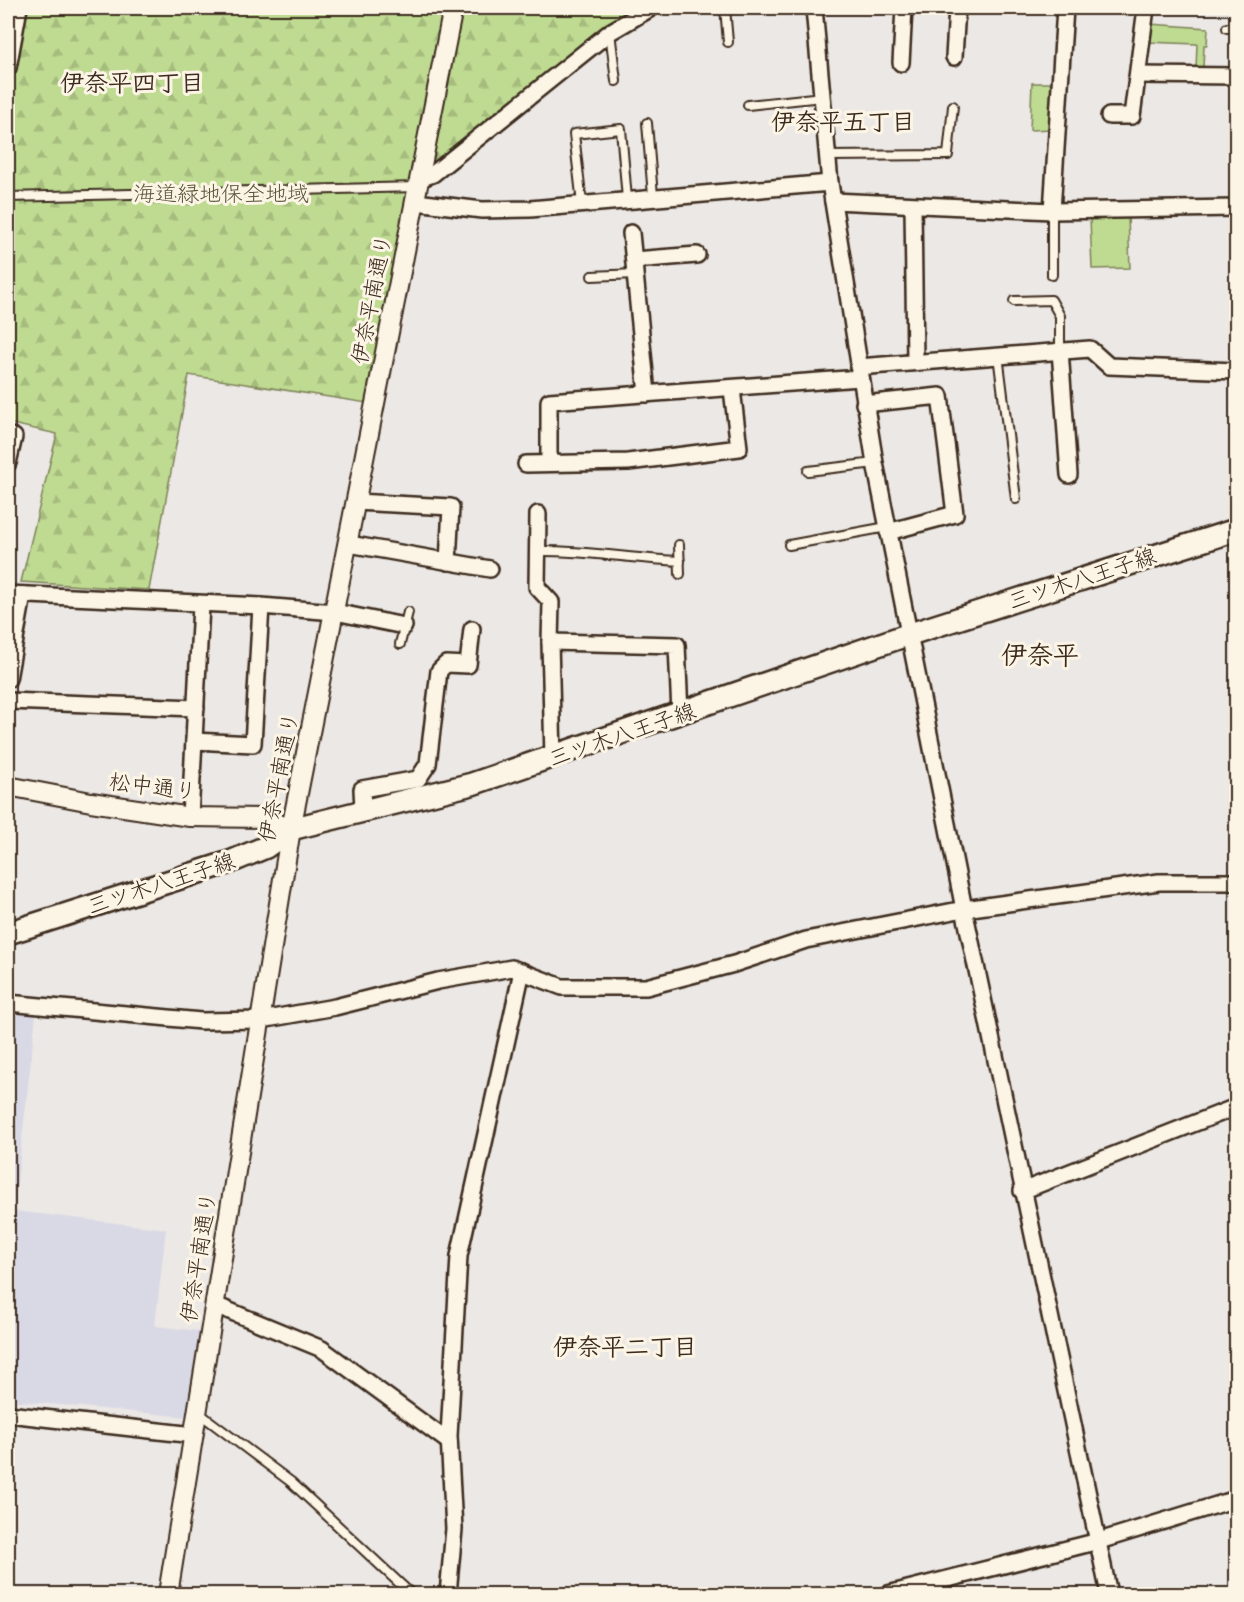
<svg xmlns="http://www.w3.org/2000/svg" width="1244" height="1602" viewBox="0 0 1244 1602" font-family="Sriracha,'Klee One',sans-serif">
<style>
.built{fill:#d9d8e5}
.forest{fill:url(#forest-firs);stroke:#7d8258;stroke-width:1.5}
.green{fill:#bfdb92;stroke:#7d8258;stroke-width:1.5}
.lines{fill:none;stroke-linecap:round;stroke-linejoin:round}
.service-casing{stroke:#3b2a1e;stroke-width:12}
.minor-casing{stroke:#3b2a1e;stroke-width:20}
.tertiary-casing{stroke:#3b2a1e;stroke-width:22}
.secondary-casing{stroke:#3b2a1e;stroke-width:26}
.service{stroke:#fcf5e5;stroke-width:8}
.minor{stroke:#fcf5e5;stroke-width:15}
.tertiary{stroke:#fcf5e5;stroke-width:18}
.secondary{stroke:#fcf5e5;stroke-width:21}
.labels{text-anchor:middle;stroke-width:6;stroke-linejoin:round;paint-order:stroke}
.park-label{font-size:22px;fill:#5c563b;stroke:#fcf5e5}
.street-label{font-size:22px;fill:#3b2a1e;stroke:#fcf5e5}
.neighbourhood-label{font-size:24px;font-weight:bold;fill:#3b2a1e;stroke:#fcf5e5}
.quarter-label{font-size:26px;font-weight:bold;fill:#3b2a1e;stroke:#fcf5e5}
</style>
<defs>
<pattern id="forest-firs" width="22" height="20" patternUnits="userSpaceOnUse" patternTransform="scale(1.5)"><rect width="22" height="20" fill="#bfdb92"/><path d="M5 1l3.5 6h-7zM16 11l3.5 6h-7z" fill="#a5bc7d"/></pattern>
</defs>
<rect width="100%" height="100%" fill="#ece8e5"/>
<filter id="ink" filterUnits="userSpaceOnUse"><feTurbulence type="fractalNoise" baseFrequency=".0167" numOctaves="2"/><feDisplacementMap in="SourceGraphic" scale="12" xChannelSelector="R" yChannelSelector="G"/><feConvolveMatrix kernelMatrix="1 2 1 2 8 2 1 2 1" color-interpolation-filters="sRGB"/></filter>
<g filter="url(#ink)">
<polygon class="built" points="8,1010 36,1014 14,1211 166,1229 155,1326 199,1331 188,1417 8,1400"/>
<polygon class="forest" points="24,8 633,8 414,178 367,403 189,375 149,590 21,582 57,434 8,423 8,93"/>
<g class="green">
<polygon points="1149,24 1208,28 1207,45 1204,45 1203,69 1196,69 1197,44 1146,42"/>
<polygon points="1032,83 1055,83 1053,129 1030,130"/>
<polygon points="1128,216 1130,268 1092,269 1090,217"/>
</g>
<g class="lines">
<defs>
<g id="service">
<polyline points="725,8 728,42"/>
<polyline points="1227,28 1236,28"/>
<polyline points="610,32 616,81"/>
<polyline points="748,105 822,97"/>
<polyline points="647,123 653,196"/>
<polyline points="827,156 948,155 953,106"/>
<polyline points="8,197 417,187"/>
<polyline points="582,204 574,134 621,129 627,199"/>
<polyline points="1052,275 1052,211"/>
<polyline points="592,276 635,274"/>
<polyline points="1014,301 1051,300 1060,316 1060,350"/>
<polyline points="998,355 1016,499"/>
<polyline points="808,471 875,463"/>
<polyline points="679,545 680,574"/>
<polyline points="789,545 887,527"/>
<path d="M537,551c48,-1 95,8 143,10"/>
<polyline points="400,644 408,612"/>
<polyline points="199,1413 291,1482 411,1594"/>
</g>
<g id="minor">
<polyline points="814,8 830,183 875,463 964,909 1109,1594"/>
<polyline points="954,57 957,8"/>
<polyline points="901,63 904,8"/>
<polyline points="8,68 19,8"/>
<polyline points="1138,75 1236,76"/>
<polyline points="1109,116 1132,116 1146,8"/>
<polyline points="420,179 433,174 610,32 651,8"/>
<polyline points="833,201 1052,211 1236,208"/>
<polyline points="416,202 482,210 530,209 830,183"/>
<polyline points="913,206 915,362"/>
<polyline points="1052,211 1065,8"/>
<polyline points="631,233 647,394"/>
<polyline points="634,260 697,255"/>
<polyline points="1060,350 1069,475"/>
<polyline points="858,367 1090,349 1109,366 1236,371"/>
<polyline points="864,404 940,396 955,514 888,532"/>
<polyline points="8,435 14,437 8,463"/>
<polyline points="549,463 549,401 860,378"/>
<polyline points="526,464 628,462 739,448 732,389"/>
<polyline points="355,502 451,507 448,562"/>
<polyline points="538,514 537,587 551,602 550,642 553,758"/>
<polyline points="349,544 490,569"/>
<polyline points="8,594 261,606 335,612 404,626"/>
<polyline points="550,642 677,645 680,714"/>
<polyline points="8,679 23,595"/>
<polyline points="8,701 196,708"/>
<polyline points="194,741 253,744 261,606"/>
<polyline points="363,809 362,789 418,779 428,764 439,671 446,664 468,665 472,629"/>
<polyline points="190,817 201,605"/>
<polyline points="8,1003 201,1021 261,1020 335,1007 438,981 512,968 562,987 646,987 734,964 806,940 964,909 1159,882 1236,882"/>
<polyline points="1022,1191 1236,1107"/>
<polyline points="215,1305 322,1349 449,1442"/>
<polyline points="8,1414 194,1435"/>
<polyline points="448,1594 454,1529 449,1436 459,1256 522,971"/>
<polyline points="888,1594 1099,1541 1236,1499"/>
</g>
<g id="tertiary">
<polyline points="8,786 91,802 190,817 263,818 291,829"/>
<polyline points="168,1594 291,829 453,8"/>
</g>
<polyline id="secondary" points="8,933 230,862 266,847 291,829 472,784 907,635 1236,530"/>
</defs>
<use href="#service" class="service-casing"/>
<use href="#minor" class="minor-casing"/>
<use href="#tertiary" class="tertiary-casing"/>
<use href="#secondary" class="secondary-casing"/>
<use href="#service" class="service"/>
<use href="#minor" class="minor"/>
<use href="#tertiary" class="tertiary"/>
<use href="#secondary" class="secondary"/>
</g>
</g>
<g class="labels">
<g class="park-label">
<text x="221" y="201">海道緑地保全地域</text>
</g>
<g class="street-label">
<text transform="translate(371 299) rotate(-79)" y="8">伊奈平南通り</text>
<text transform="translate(1082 578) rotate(-18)" y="8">三ツ木八王子線</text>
<text transform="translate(622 734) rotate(-19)" y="8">三ツ木八王子線</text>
<text transform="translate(278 777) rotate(-79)" y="8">伊奈平南通り</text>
<text transform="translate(153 786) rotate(7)" y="8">松中通り</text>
<text transform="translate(161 883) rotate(-18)" y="8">三ツ木八王子線</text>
<text transform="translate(198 1257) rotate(-81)" y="8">伊奈平南通り</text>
</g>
<g class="neighbourhood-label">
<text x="132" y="91">伊奈平四丁目</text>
<text x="843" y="130">伊奈平五丁目</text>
<text x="625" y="1355">伊奈平二丁目</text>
</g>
<g class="quarter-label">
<text x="1040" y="664">伊奈平</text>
</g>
</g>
<rect width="1244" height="1602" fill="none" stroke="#fcf5e5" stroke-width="30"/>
<rect x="15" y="15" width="1214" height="1572" fill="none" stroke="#3b2a1e" stroke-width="2" filter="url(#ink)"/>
</svg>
